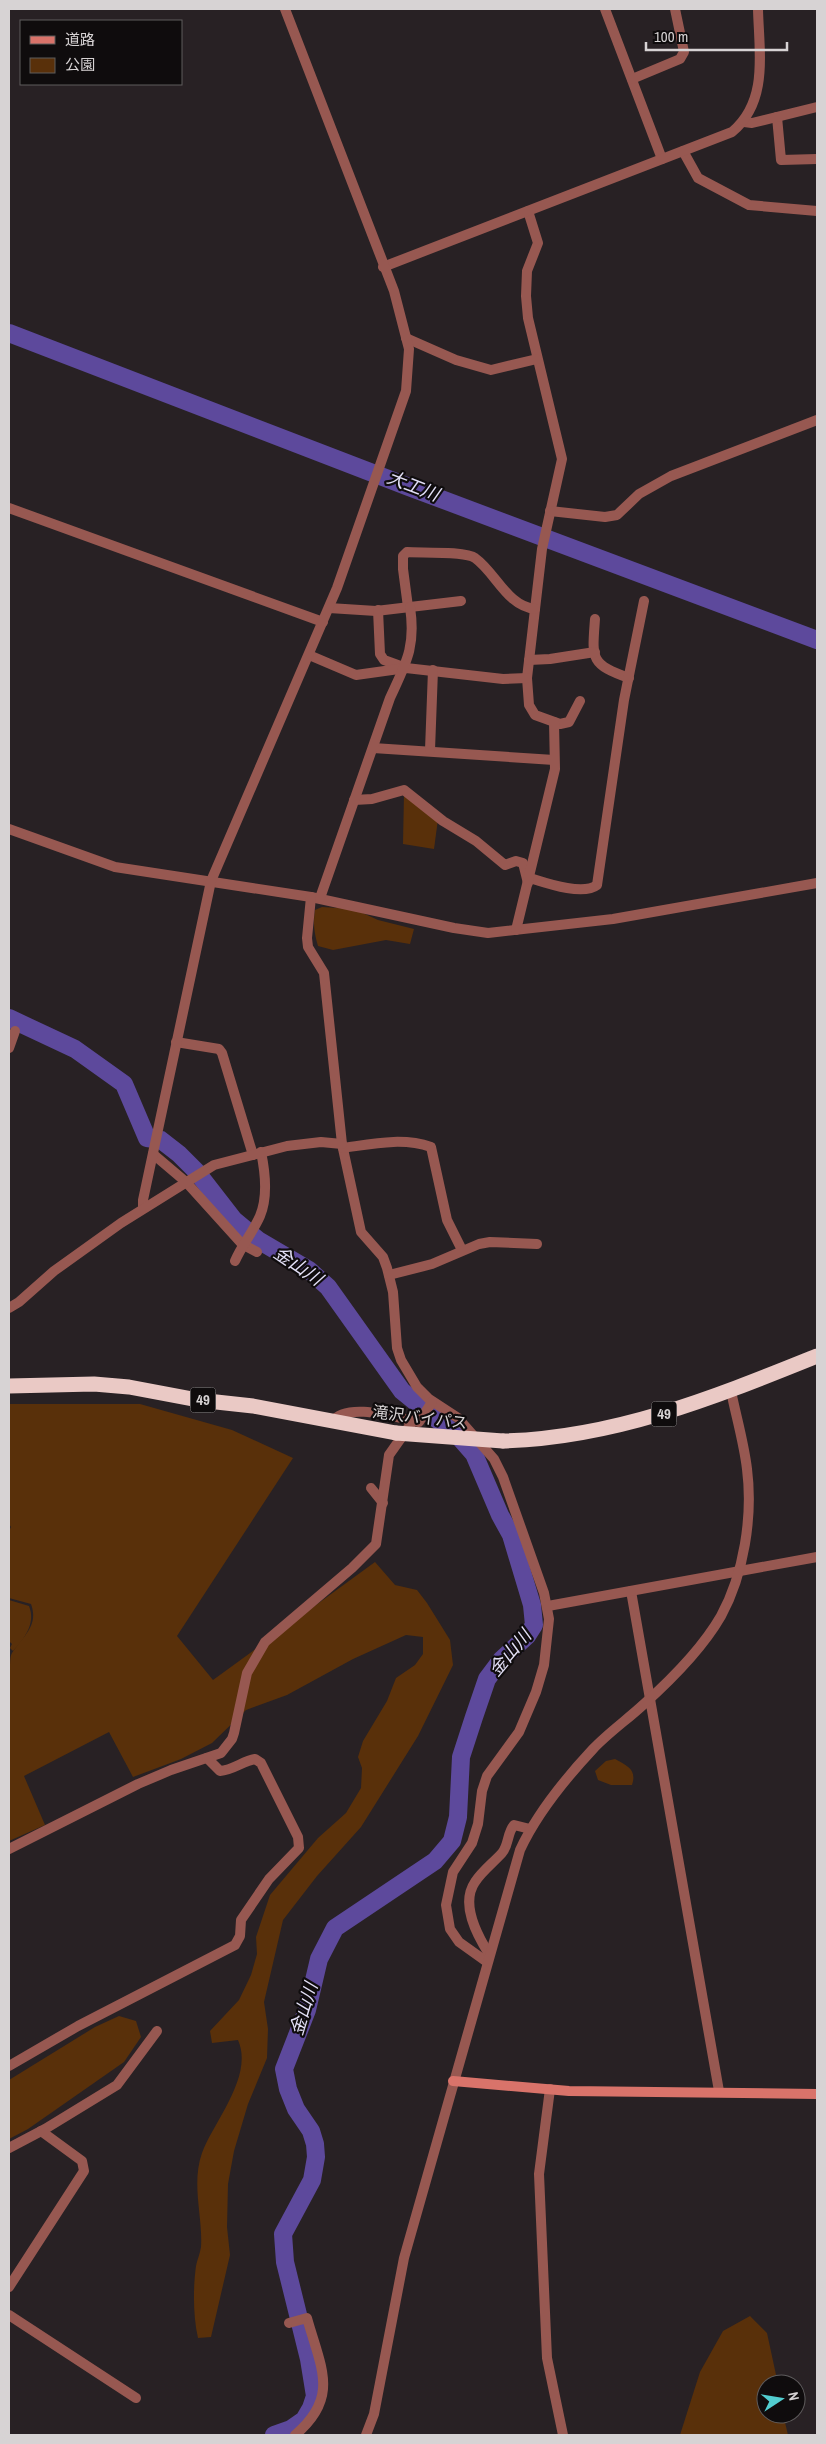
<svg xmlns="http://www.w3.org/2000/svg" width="826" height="2444" viewBox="0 0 826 2444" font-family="'Archivo Narrow','Noto Sans JP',sans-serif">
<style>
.green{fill:#59300a}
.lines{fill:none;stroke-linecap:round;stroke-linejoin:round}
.river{stroke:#5d499c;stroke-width:18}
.street{stroke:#975851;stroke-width:10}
.secondary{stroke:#d9736a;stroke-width:10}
.highway{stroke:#eac9c5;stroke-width:15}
.highway-bridge{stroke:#eac9c5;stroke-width:15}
.labels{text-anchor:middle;stroke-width:4.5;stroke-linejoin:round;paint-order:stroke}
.shield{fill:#0f0c0d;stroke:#9b9798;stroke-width:1}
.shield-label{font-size:15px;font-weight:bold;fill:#d7d3d4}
.street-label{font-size:16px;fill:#d7d3d4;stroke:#0f0c0d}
.water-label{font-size:18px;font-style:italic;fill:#e3e0f7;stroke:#0f0c0d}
</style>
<rect width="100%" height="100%" fill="#282124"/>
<g class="green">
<polygon points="404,794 438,819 434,849 403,844"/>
<path d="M322,907l32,2 24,11 36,9 -4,15 -24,-4 -53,10 -15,-4c-4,-13 -5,-23 -3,-36z"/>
<path d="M9,1404h131l92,26 61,28 -116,178 36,44 162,-118 20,23 22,5 10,13 23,37 3,25 -35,71 -57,91 -44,49 -34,44 -19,82 4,27 -1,29 -19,46 -14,47 -6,33 -1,43 3,28 -19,82 -13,1c-5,-22 -5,-50 -2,-72 1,-6 4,-12 5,-19 2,-30 -10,-63 1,-94 12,-32 52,-77 36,-113l-26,3 -2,-12 29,-31 12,-25 6,-21 -1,-17 14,-42 48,-57 28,-25 15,-25 1,-20 -4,-11 5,-16 24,-40 9,-23 19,-13 8,-11v-17l-17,-2 -53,24 -66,36 -41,15 -34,33 -31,16 -48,18 -24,-45 -85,44 21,49 -36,16v-169c2,-6 0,-14 3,-19 11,-17 27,-27 19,-49l-22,-6v-67l2,-4 -2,-3z"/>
<path d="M9,1600l20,6c7,17 -4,32 -16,45l-3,-3 2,-4 -3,-3z"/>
<path d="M615,1759c13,7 22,11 17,26h-21l-13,-5 -3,-9 11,-10z"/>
<polygon points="119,2016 136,2021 141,2037 124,2062 28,2129 9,2139 9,2080 95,2027"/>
<polygon points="750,2316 767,2333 778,2384 766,2384 766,2414 783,2414 788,2435 680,2435 700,2372 723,2331"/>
</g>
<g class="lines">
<g class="river">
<polyline points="9,333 409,487 817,640"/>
<polyline points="9,1018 75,1049 124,1084 147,1138 161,1140 179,1154 196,1171 234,1220 258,1240 309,1270 328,1287 402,1391 460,1438 474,1454 500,1515 511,1535 532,1605 534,1625 527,1636 502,1659 487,1679 474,1717 461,1757 458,1817 452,1841 435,1861 335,1928 319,1959 307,2010 284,2069 288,2089 296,2109 311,2131 315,2144 316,2157 312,2180 283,2234 285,2262 309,2359 315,2396 311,2408 304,2420 291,2429 274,2435"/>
</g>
<g class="street">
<polyline points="605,9 662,159"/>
<polyline points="632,79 680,59 684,52 675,9"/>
<polyline points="777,117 781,160 817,159"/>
<polyline points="744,122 752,123 817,107"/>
<polyline points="683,151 698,178 749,205 817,211"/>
<polyline points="528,211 538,243 527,271 526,296 528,318 562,459 542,549 527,678 529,705 535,715 560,724 569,722 580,701"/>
<path d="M383,267l349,-135c37,-31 27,-80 26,-123"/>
<polyline points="406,338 456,360 491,370 537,359"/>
<polyline points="9,508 323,622"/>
<polyline points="550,511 605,517 617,515 639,494 671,476 817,420"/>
<path d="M408,607l-5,-38v-13l4,-4c14,1 59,-1 68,6 21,15 32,48 60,51"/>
<polyline points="329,608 376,611 461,601"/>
<polyline points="378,610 380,654 384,660 406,668"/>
<path d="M595,619c-3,40 -5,45 34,59"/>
<polyline points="309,655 356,675 406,668 503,679 527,678"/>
<polyline points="529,660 550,659 595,652"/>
<polyline points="373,748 554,760"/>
<polyline points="430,750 433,670"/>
<polyline points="354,800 372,799 404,790 443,821 476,841 505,865 516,861 523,863 528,883"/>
<polyline points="9,829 115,867 311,897 454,928 488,933 613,919 817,883"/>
<path d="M530,878c16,5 53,18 67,7l27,-185 20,-99"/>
<polyline points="311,897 307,938 308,947 324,973 342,1144 361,1232 383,1257 387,1268 393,1292 397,1348 401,1360 417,1387 429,1399 458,1418 494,1459 503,1477 544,1593 549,1619 544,1665 536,1692 519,1732 487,1776 482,1791 478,1824 472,1843 453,1872 446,1905 450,1929 459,1942 487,1962"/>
<path d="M320,898l70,-200c16,-35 26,-51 20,-91"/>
<polyline points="516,930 555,769 554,722"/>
<polyline points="176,1042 219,1049 222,1053 253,1155"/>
<polyline points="9,1048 15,1031"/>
<path d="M343,1148c29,-4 59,-11 88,-1l16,73 15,30"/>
<polyline points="153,1154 186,1182 242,1244 257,1252"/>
<polyline points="143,1208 143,1200 211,881 337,588 406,391 409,349 394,291 285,9"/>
<path d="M235,1261c7,-16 18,-29 25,-45 8,-19 5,-45 1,-64"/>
<polyline points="389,1275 432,1264 479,1244 490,1242 537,1244"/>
<polyline points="9,1308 19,1302 54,1271 121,1223 214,1165 287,1146 321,1142 342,1144"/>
<path d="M332,1422c15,-21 65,-4 87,0l13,-20"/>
<polyline points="371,1488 383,1503"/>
<polyline points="631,1591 719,2091"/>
<polyline points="548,1606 817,1557"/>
<polyline points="9,1849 138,1784 171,1770 221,1753 232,1739 234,1733 247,1673 265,1642 352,1568 376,1544 389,1455 413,1421"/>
<path d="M489,1954c-12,-19 -29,-50 -14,-72 7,-11 18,-19 27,-29 7,-8 5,-20 12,-28l16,4"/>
<path d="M9,2066l69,-40 157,-81 5,-9 1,-16 28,-41 30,-31 -1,-11 -37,-74 -6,-4c-12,2 -22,11 -35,12l-13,-13"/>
<polyline points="550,2089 539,2174 547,2358 563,2435"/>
<polyline points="9,2148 45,2129 117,2085 157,2031"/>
<polyline points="9,2287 84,2171 82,2161 41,2131"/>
<polyline points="9,2315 136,2398"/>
<path d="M289,2323l18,-5c14,50 33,79 -12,117"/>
<path d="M366,2435l8,-21 30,-156 116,-408c17,-37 45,-71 73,-101 15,-16 35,-30 51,-45 29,-26 58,-55 77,-88 23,-42 32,-100 26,-147 -3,-26 -11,-53 -16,-78"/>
</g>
<polyline class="secondary" points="453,2081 569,2091 817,2094"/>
<g class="highway">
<polyline points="9,1386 94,1384 129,1387 198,1400 253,1406 396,1433"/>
<path d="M503,1441c112,-3 212,-44 314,-85"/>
</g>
<polyline class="highway-bridge" points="396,1433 503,1441"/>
</g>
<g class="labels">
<g class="shield">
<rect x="190.5" y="1387.5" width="25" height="25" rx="4"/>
<rect x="651.5" y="1401.5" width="25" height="25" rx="4"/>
</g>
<g class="shield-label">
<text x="203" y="1405">49</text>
<text x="664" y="1419">49</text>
</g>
<g class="street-label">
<text transform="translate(420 1417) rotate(7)" y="6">滝沢バイパス</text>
</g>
<g class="water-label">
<text transform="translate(413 486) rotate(21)" y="6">大工川</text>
<text transform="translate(298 1266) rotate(34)" y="6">金山川</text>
<text transform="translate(510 1653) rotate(-50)" y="6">金山川</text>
<text transform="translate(304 2009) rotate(-73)" y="6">金山川</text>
</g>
</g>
<rect width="826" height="2444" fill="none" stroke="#d7d3d4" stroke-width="20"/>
<rect x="20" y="20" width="162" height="65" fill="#0f0c0d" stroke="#5f5c5d"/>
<rect x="30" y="36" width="25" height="8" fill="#d9736a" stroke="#5f5c5d"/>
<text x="65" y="45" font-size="15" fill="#d7d3d4">道路</text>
<rect x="30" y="58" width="25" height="15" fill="#59300a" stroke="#5f5c5d"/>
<text x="65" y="70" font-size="15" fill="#d7d3d4">公園</text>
<g transform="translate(781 2399) rotate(78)"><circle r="24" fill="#0f0c0d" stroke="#5f5c5d"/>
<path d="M0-4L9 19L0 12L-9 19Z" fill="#52cdcf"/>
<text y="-8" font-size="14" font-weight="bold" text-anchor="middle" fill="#d7d3d4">N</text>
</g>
<path d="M646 42v8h141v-8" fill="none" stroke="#d7d3d4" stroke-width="2.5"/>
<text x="654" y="42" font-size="15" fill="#d7d3d4" stroke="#0f0c0d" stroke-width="4" paint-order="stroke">100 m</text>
</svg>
